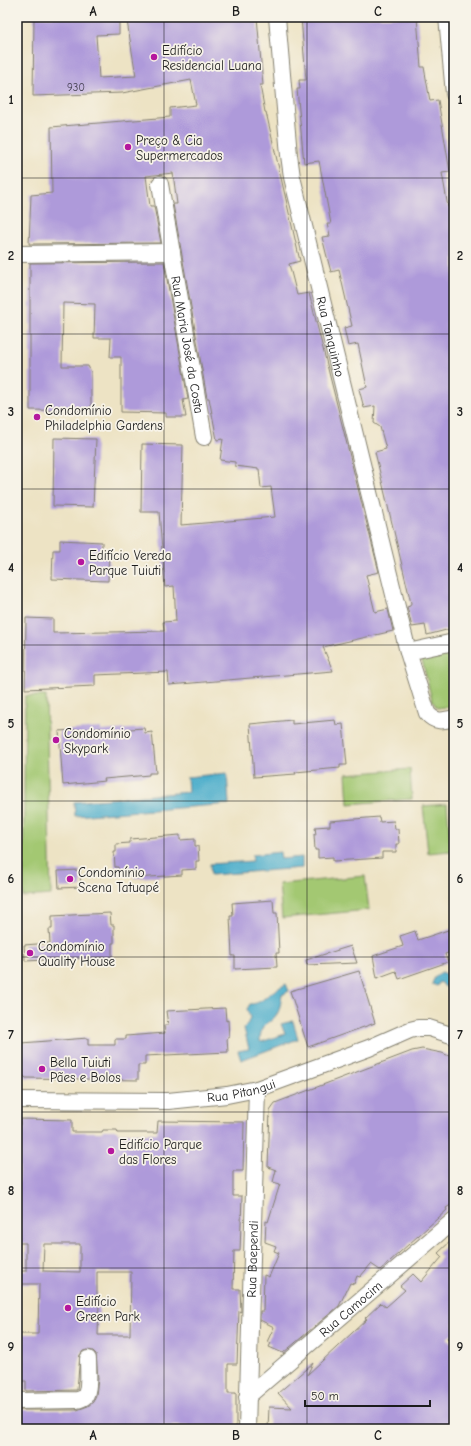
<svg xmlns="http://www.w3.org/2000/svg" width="471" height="1446" viewBox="0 0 471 1446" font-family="'Comic Neue',sans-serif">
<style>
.green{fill:#a3c872;stroke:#607247}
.water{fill:#4cadcb;stroke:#346474}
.building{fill:#ae9ada;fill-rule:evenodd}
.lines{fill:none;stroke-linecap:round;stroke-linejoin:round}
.minor-casing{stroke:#848070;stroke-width:18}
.minor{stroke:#fff;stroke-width:16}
.grid{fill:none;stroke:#1c1c1c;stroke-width:1;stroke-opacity:0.55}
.poi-dot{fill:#b5179e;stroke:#f7f3e8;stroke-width:1.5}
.labels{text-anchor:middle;stroke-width:3.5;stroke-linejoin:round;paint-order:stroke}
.number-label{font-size:11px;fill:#403c4c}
.poi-label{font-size:13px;fill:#1c1c1c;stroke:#f7f3e8;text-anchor:start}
.street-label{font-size:13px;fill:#1c1c1c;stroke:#f7f3e8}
.neatline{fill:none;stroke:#1c1c1c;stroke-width:1.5}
.grid-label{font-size:13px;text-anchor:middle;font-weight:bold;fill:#1c1c1c}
</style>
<rect width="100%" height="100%" fill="#f7f3e8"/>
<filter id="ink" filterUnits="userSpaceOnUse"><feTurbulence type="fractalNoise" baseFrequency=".025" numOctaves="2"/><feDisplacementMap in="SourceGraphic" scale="8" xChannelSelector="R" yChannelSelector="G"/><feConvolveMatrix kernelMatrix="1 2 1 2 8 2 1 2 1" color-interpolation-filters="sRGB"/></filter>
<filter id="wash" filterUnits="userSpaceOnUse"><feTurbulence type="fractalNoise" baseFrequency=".012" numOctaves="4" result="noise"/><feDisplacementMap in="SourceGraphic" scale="16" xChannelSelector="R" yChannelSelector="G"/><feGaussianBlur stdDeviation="0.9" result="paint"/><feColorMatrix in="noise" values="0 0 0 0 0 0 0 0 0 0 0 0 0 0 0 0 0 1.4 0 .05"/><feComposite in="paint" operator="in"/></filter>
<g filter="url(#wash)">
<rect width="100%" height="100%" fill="#ede3c4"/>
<g class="green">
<polygon points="454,650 454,706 437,708 432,700 422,660 423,657"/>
<polygon points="25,696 46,696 51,895 23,897"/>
<polygon points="410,769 412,799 348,804 346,774"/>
<polygon points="447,804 451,851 428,853 423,806"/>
<polygon points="365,876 369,910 282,918 279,884"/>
</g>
<g class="water">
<polygon points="227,773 229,804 75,816 74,802 188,792 187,777"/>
<polygon points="280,852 281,859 302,857 302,868 211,875 210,864 253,861 252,855"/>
<path d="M442,972l12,6v6l-9,3 -3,-4 -3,-1 -2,4 -5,-2c2,-6 4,-9 10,-12z"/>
<path d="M286,984l3,7 -7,4c-1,6 -2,15 -5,19 -9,13 -16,6 -17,27l1,1 24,-8 -4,-10 12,-3 5,18 -57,21 -3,-9 11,-2 -5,-21 3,-3 3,-7 -3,-9 3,-5c10,0 14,-6 21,-11 5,-4 10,-6 15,-9z"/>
</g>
<g id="blocks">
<g class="building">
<polygon points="34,17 119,17 119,34 96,35 99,78 136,76 127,21 149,17 257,17 263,85 260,85 265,112 266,112 300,261 289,264 297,295 309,293 379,572 366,575 375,612 388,609 393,631 323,647 333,671 169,685 168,672 95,675 95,686 25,689 26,618 53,619 53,633 164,631 163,622 176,621 174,586 165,587 159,512 141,512 142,444 183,445 181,525 275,517 271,487 261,488 259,469 235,466 235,462 220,460 223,439 217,440 209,398 207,398 173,204 177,204 173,173 146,176 150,206 154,206 161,243 29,244 31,195 52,193 51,127 170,117 170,108 196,105 191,80 122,93 33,96"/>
<polygon points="301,17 417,17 421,67 424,67 430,101 438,100 450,172 442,173 448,207 454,206 454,628 427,635 425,625 412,627 407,607 410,606 411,603 375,452 386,449 380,427 374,423 375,406 364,408 359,389 367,387 358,344 348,346 344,328 352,326 340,274 339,270 331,272 326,253 322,237 330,236 327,224 331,224 319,161 304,163 297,89 300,89 299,80 306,80"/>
<polygon points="164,262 188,399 183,400 186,417 166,417 166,413 121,412 121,357 110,357 111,338 94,338 95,304 63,303 62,366 88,366 91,372 91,411 30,410 30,263"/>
<polygon points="54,438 96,439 93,507 53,506"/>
<polygon points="60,540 102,542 102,552 109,552 108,581 52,579 53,550 60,550"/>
<polygon points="292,720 292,724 335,720 336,725 343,724 347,765 340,765 340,768 295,772 296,774 254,777 250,724"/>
<polygon points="101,728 101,731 144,728 145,733 152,732 156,773 149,773 149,775 104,779 105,781 63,785 59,731"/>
<polygon points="379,817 380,822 394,821 395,829 398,829 399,844 396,844 396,852 382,852 382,858 333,861 333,857 318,858 318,850 315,850 314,834 316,835 315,827 330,826 330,821"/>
<polygon points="180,835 180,840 195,839 195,846 198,846 199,861 196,861 196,869 182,870 182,875 134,878 133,874 119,875 118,867 115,867 114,852 116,852 116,844 130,843 130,839"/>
<polygon points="80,870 81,887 59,888 58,871"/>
<polygon points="273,900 274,913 277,913 279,953 276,953 277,967 235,969 235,956 232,956 230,916 233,916 232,903"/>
<polygon points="110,913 111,925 114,925 114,943 112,943 112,957 25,961 24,945 50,943 49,929 52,929 52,916"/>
<polygon points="454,928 454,951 445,954 448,962 399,979 396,971 377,978 373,956 403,946 400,936 415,931 418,940"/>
<polygon points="351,946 357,963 307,965 306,960"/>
<polygon points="359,971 375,1023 308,1047 290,991"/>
<polygon points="225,1008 226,1021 228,1020 229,1038 227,1038 228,1052 145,1056 145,1065 138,1065 138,1080 26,1078 20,1073 21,1043 88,1038 88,1045 115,1045 115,1039 126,1039 126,1036 165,1033 164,1025 168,1025 166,1011"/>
<polygon points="422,1049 442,1053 454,1058 454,1203 446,1208 447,1210 380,1270 371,1264 360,1277 357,1276 354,1284 350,1283 339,1306 283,1353 269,1347 271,1343 267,1342 274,1327 260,1320 260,1311 263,1311 264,1275 269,1277 279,1253 274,1251 276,1246 265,1242 266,1221 268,1222 280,1184 273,1182 276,1170 268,1167 270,1110 275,1103 412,1051"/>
<path d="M20,1119l52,1v12h30l1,-2h14l1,3h39l1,-12 86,1 -1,49h-10v25h9l-2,55h-6l-1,38h7l1,23 -2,-1 -2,53h-9v29h8v36h-27v-3h-56v3h-136v-19h60l11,-4 5,-4 3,-7 2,-16 -2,-25 -3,-3 -6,-1 -4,1 -3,4 -3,35 -51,1v-10h-9v-47h21l1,-50h-21v-13h8v-28h-8zM44,1244h36v28l-37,-1zM97,1272h34l-1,63h-32l1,-33h-2z"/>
<polygon points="454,1238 454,1333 447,1338 454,1345 454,1429 268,1429 269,1407 292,1408 278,1393 313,1363 307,1375 367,1319 365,1318 381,1303 386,1307 405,1290 400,1286 413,1274 421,1282 442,1257 438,1253"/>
</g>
</g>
</g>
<g filter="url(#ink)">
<use href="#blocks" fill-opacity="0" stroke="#848070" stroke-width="1"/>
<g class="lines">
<defs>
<g id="minor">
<path id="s1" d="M277,17l12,138 3,22 116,475"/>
<polyline points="447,17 454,94"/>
<path id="s2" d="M160,184l44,253"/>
<polyline points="17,254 172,252"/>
<path d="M454,642l-46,10 19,61c8,10 16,8 27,5"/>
<path id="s3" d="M17,1100l151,1 59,-6 30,-6 112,-41 41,-18 8,-2h11l25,8"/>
<path id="s4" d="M247,1397l207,-177"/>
<path d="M17,1401l60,-1c3,-1 6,-1 8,-4 5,-7 3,-28 3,-37"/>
<path id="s5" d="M247,1429l10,-340"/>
</g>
</defs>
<use href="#minor" class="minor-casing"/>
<use href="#minor" class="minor"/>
</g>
</g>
<path class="grid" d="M164,17v1412M307,17v1412M17,178h437M17,334h437M17,489h437M17,645h437M17,801h437M17,957h437M17,1112h437M17,1268h437"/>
<g class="poi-dot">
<circle cx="154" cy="57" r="4"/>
<circle cx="128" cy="147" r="4"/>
<circle cx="37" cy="417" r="4"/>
<circle cx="81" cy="562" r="4"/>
<circle cx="56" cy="740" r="4"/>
<circle cx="70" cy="879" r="4"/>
<circle cx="30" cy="953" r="4"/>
<circle cx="42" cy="1069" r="4"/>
<circle cx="111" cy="1151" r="4"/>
<circle cx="68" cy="1308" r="4"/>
</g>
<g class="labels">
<g class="number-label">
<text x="76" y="91">930</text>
</g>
<g class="poi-label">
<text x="162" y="55">Edifício<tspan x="162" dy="15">Residencial Luana</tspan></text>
<text x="136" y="145">Preço &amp; Cia<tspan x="136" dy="15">Supermercados</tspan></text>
<text x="45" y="415">Condomínio<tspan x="45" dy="15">Philadelphia Gardens</tspan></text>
<text x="89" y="560">Edifício Vereda<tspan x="89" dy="15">Parque Tuiuti</tspan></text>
<text x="64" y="738">Condomínio<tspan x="64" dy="15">Skypark</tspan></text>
<text x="78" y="877">Condomínio<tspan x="78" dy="15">Scena Tatuapé</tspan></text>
<text x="38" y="951">Condomínio<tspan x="38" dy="15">Quality House</tspan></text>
<text x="50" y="1067">Bella Tuiuti<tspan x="50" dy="15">Pães e Bolos</tspan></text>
<text x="119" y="1149">Edifício Parque<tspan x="119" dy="15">das Flores</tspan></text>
<text x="76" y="1306">Edifício<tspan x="76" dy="15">Green Park</tspan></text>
</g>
<g class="street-label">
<text dy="5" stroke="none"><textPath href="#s1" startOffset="325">Rua Tanquinho</textPath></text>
<text dy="5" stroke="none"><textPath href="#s2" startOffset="163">Rua Maria José da Costa</textPath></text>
<text dy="5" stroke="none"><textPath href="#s3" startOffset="225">Rua Pitangui</textPath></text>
<text dy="5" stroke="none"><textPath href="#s5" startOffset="170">Rua Baependi</textPath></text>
<text dy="5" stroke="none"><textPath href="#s4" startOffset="136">Rua Camocim</textPath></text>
</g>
</g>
<rect width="471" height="1446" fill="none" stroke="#f7f3e8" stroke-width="44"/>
<path d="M305 1400v6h125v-6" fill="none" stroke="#1c1c1c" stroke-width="2"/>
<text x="311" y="1400" font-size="12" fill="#1c1c1c" stroke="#f7f3e8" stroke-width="3" paint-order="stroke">50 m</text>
<rect x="22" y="22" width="427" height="1402" class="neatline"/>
<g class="grid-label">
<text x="93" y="16">A</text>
<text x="236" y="16">B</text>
<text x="378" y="16">C</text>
<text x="11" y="104">1</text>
<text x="460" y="104">1</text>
<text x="11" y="260">2</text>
<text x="460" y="260">2</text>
<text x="11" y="416">3</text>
<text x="460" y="416">3</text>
<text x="11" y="572">4</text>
<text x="460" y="572">4</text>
<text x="11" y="728">5</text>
<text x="460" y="728">5</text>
<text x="11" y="883">6</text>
<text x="460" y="883">6</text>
<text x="11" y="1039">7</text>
<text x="460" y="1039">7</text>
<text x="11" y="1195">8</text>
<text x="460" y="1195">8</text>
<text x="11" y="1351">9</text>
<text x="460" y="1351">9</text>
<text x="93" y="1440">A</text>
<text x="236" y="1440">B</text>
<text x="378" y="1440">C</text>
</g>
</svg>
